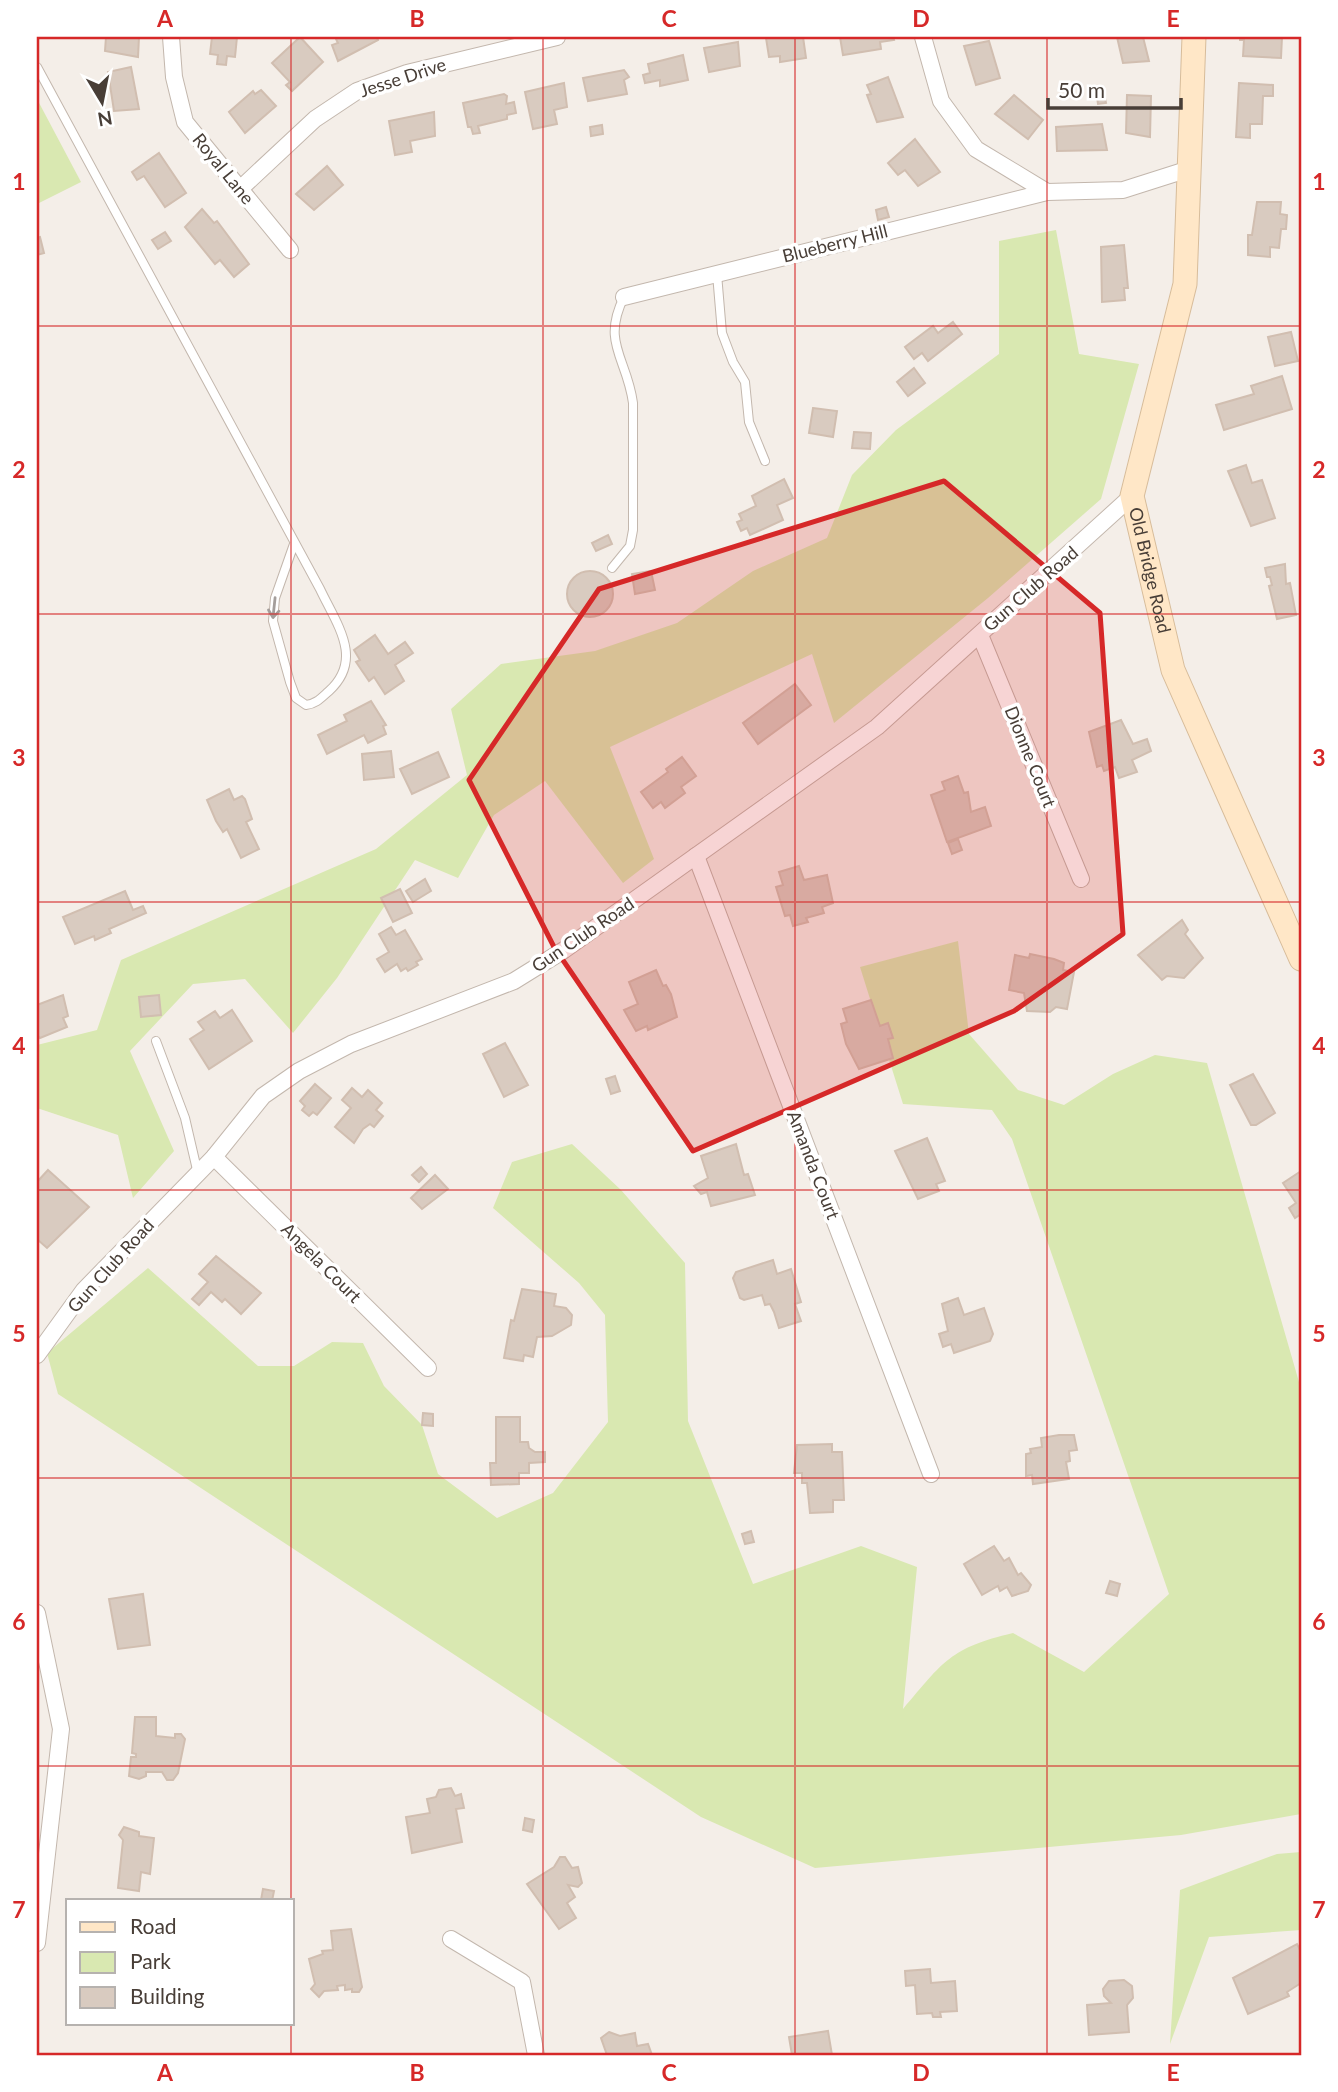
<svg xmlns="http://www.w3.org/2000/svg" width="1338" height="2092" viewBox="0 0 1338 2092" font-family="Lato,sans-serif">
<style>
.green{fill:#d9e8b1}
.building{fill:#d9cbc0;stroke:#d1beb0;stroke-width:2}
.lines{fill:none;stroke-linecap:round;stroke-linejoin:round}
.lane-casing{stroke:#c3b7ad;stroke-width:10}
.street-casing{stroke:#c3b7ad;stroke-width:18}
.secondary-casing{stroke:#d7bc9a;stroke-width:25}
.lane{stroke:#fff;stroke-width:8}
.street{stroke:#fff;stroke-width:16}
.secondary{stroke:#ffe7c7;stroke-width:23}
.oneway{stroke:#a49e9b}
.marked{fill:#d62828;fill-opacity:0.2;stroke:#d62828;stroke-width:5;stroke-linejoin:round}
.grid{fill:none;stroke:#d62828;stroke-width:2;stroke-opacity:0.55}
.labels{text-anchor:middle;stroke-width:7;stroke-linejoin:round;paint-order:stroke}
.street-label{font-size:18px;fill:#483e37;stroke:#fff}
.neatline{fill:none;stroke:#d62828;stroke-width:2.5}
.grid-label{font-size:23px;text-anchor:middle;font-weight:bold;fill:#d62828}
</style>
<rect width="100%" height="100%" fill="#f4eee8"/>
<g class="green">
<polygon points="37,99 81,182 37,204"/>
<polygon points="1056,230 1079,354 1139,364 1101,499 988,598 834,723 812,654 610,747 654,859 623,883 545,781 494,815 458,878 415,860 337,978 293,1033 245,979 193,984 130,1051 174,1151 133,1198 118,1135 37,1108 37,1045 97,1030 121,960 376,849 467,775 451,709 501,664 595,651 677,623 753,571 827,538 852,475 896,430 999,354 999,241"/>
<path d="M958,941l11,93 49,56 46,15 49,-31 42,-19 52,8 94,326v425l-120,21 -366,33 -114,-51 -643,-423 -11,-41 101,-85 110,98h36l38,-24 31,1 21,43 38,39 16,49 59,44 56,-25 55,-71 -3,-107 -26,-32 -86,-75 19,-46 60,-18 49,46 64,73 3,158 65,163 108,-38 56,21 -14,142c41,-48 47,-61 110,-76l71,39 85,-78 -157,-455 -20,-29 -89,-6 -43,-137z"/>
<polygon points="1301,1852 1301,1930 1209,1937 1170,2044 1180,1890 1277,1854"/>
</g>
<g class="building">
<polygon points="106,37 139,37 138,57 105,51"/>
<polygon points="212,37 237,37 235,57 227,56 226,65 217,64 218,55 210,54"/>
<polygon points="300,37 323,62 292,91 286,85 290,82 272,63"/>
<polygon points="335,37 377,37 378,40 338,61 332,45 338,43"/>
<polygon points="803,37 806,58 780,62 780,56 769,57 766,38"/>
<polygon points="840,37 893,37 894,40 880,42 881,49 843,55"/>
<polygon points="1117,37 1143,37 1149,61 1123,63"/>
<polygon points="1240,37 1282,37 1281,58 1243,56 1244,40 1240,40"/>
<polygon points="989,41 1000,78 976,85 964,46"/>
<polygon points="738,42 740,66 709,72 704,48"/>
<polygon points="683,55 688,80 660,86 660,80 645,83 643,75 650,73 648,64"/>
<polygon points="131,67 139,109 114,111 108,72"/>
<polygon points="624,70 629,77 624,80 627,94 588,101 583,78"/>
<polygon points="888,77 903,117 877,122 867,95 871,94 867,85"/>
<polygon points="564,83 567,107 554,110 557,124 533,129 525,92"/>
<polygon points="1239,83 1273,85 1273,96 1263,96 1262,124 1250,124 1250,138 1236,137"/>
<polygon points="1103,89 1106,103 1098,104 1096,90"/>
<polygon points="261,90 276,106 245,133 229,112 253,91 255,94"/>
<polygon points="504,94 507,96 506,104 514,102 516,113 507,115 507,119 478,126 480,133 473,134 471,127 468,127 463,103"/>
<polygon points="1014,95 1043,120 1028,139 995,114"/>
<polygon points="1127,95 1151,96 1150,137 1126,133"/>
<polygon points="434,112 435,136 410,141 412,152 395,155 389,121"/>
<polygon points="1102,124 1107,150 1057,151 1056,127"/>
<polygon points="602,125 603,134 591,136 590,127"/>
<polygon points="915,139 940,172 918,186 905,170 898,175 888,163"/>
<polygon points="159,153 186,193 165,207 144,176 137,180 132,172"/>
<polygon points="327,166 343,185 314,210 296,194"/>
<polygon points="1257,202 1281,202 1280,214 1287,215 1286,229 1281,229 1279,248 1270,247 1270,257 1248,255 1248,235 1252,235"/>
<polygon points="886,207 889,217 878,220 876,210"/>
<polygon points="202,209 214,223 217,221 249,264 234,277 220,260 215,264 185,227"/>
<polygon points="165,232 171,241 158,249 152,240"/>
<polygon points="40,237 44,253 37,255 37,238"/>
<polygon points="1124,245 1128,288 1124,288 1125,300 1102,302 1101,247"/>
<polygon points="953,322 962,334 928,361 922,353 914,359 905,347 933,326 938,333"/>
<polygon points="1291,332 1298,361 1275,366 1268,337"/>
<polygon points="914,368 925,383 908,396 897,382"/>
<polygon points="1282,376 1292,409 1224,430 1216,405 1254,394 1251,386"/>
<polygon points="813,408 837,411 833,437 809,433"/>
<polygon points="854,432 871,433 870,449 852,448"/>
<polygon points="1246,465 1252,483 1262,480 1275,518 1251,526 1228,471"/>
<polygon points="784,479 793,498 777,505 783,520 750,535 747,528 741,531 737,522 742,520 739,514 756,506 752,496"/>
<polygon points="608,535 612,544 596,551 592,543"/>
<polygon points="1285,564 1286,584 1290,583 1296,615 1277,619 1269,586 1272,585 1270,577 1267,577 1265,568"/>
<circle cx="590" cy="594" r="23"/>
<polygon points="651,571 655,590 635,594 632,574"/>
<polygon points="375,635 388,654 405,642 413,653 395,665 404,681 385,694 374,677 369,681 356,662 360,660 354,650"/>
<polygon points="795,684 811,705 758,744 743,723"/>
<polygon points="371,701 386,725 383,726 386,734 368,743 364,735 327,754 318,735 347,721 344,715"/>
<polygon points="1121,720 1133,744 1147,739 1151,751 1132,760 1137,772 1119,778 1115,767 1104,771 1102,765 1097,767 1089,732"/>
<polygon points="391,751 394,777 364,780 362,754"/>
<polygon points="438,752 449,777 412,794 400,769"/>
<polygon points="682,757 696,776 681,787 685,793 665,808 661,802 653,808 641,792 668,772 666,769"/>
<polygon points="958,776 964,793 968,792 971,812 985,807 991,826 947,842 931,795 945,790 942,782"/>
<polygon points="229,789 234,800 242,796 245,799 252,819 246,822 259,849 241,858 227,829 223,832 216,821 207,800"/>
<polygon points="958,839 962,850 952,854 948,843"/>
<polygon points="799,866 804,880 827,875 833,903 822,907 824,913 806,918 808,922 793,926 790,915 785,916 776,887 783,885 779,872"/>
<polygon points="425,879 431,891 413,902 406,891"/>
<polygon points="400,889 412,913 393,922 381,898"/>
<polygon points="125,891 133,910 143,906 146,913 109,929 111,933 95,940 94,936 75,944 63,917"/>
<polygon points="1182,920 1188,930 1185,934 1203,958 1184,978 1167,976 1162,980 1138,955"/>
<polygon points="391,927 396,935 405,930 422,959 416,962 418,965 408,971 406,968 401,971 397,964 385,972 377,959 389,952 379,934"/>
<polygon points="1030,954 1054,959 1064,963 1063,970 1074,972 1067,1009 1056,1007 1050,1012 1027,1011 1024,993 1009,990 1015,955 1029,958"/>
<polygon points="656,970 663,986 666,985 671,994 677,1017 648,1030 647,1026 636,1031 624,1010 638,1004 629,982"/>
<polygon points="63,995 68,1016 63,1018 67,1027 40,1038 37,1035 37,1005"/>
<polygon points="159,995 161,1015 141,1017 139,997"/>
<polygon points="871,1000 880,1026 888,1023 893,1038 888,1039 893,1058 859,1069 846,1044 841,1024 847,1022 843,1009"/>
<polygon points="232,1010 252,1041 209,1069 190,1039 204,1030 198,1022 215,1011 220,1018"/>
<polygon points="505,1043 528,1085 504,1097 483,1054"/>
<polygon points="1253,1074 1275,1113 1256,1125 1251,1125 1230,1085"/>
<polygon points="615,1076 620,1091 611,1094 606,1079"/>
<polygon points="315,1084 331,1098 317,1115 313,1112 309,1116 302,1110 305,1106 300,1101"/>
<polygon points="352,1088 362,1097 368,1090 382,1103 376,1110 383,1116 374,1127 370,1124 363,1129 354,1143 335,1127 351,1108 342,1100"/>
<polygon points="927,1138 945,1181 936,1184 939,1191 918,1199 895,1151"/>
<polygon points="736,1144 744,1175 748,1174 755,1195 711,1206 707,1192 701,1194 694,1186 708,1178 701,1156"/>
<polygon points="421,1167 427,1174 419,1182 412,1175"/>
<polygon points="48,1170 89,1207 47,1248 37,1239 37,1182"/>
<polygon points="1301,1171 1301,1214 1295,1218 1289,1208 1296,1203 1283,1183"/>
<polygon points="435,1175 448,1189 422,1209 411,1198"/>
<polygon points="216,1256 261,1293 241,1314 225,1299 222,1302 211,1292 199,1305 192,1299 208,1282 199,1274"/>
<polygon points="773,1260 777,1274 791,1269 801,1302 795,1304 801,1321 779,1328 774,1312 770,1304 765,1305 762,1295 744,1300 740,1298 733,1278 736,1272"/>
<polygon points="522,1289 556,1294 554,1306 566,1308 572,1315 571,1325 552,1336 537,1337 533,1357 524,1355 523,1361 504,1358 511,1320 514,1321"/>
<polygon points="958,1298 964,1315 984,1308 993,1334 990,1341 954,1353 951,1344 943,1347 939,1334 948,1331 942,1304"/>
<polygon points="423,1413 433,1414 433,1426 422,1425"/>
<polygon points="496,1417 520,1417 520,1442 528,1442 529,1448 535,1452 545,1452 545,1462 529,1463 529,1473 519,1473 519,1484 491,1485 490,1463 496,1463"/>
<polygon points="1059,1435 1074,1435 1077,1450 1069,1451 1070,1461 1066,1462 1069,1479 1033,1484 1032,1475 1026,1476 1026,1454 1031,1453 1030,1449 1042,1447 1041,1438"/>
<polygon points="832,1444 832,1452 842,1452 844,1500 833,1500 833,1512 810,1513 807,1483 802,1483 802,1473 794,1473 797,1445"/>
<polygon points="751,1531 754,1542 745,1544 742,1534"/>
<polygon points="994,1546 1004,1561 1009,1558 1018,1575 1021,1573 1031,1585 1028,1591 1012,1596 1007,1587 1000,1591 998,1586 982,1595 964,1564"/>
<polygon points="1110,1581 1120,1584 1117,1596 1106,1593"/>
<polygon points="143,1594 150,1645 118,1649 109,1599"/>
<polygon points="135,1717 156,1717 156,1736 175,1738 175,1734 181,1734 185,1739 178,1773 173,1780 167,1780 162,1772 146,1772 146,1776 139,1779 129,1776 131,1757 136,1757 136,1754 132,1753"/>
<polygon points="451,1788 455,1796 461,1794 464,1808 456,1809 462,1842 412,1853 406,1817 430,1813 427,1799 436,1797 439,1790"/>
<polygon points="525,1818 534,1820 532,1832 523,1830"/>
<polygon points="124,1827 139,1832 139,1836 154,1838 150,1874 141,1872 139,1891 118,1888 123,1840 119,1835"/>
<polygon points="560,1857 565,1857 572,1868 578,1867 582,1883 578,1887 568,1885 575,1897 567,1903 576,1918 559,1929 527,1884 554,1867"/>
<polygon points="263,1889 274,1891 272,1901 261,1900"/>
<polygon points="351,1929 362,1987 359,1992 352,1992 352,1989 345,1990 345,1985 337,1986 338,1990 324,1991 319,1997 311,1989 315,1984 309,1959 323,1954 322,1951 333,1950 331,1931"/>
<polygon points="1297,1944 1301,1952 1301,1983 1287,1992 1289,1996 1248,2014 1233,1978"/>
<polygon points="930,1969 931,1983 955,1981 957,2011 940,2012 941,2017 933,2017 932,2013 917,2014 915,1985 906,1986 905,1971"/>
<polygon points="1124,1980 1132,1986 1133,1998 1127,2005 1129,2032 1089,2035 1087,2005 1111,2003 1104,1996 1103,1989 1109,1981"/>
<polygon points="828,2031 832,2055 792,2055 789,2037"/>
<polygon points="609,2032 620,2036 635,2033 637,2046 648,2044 652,2055 607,2055 601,2038"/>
</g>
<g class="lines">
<defs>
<g id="lane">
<path d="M37,67l283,522c17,36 44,70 9,102 -8,7 -13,13 -23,14l-10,-7 -6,-16 -17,-61 2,-23 19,-54"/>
<polyline points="717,274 722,333 733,362 745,382 749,422 765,461"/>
<path d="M612,568l18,-22 3,-16v-127c-6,-45 -32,-60 -9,-106"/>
<polyline points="156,1041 185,1118 198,1174"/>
</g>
<g id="street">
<polyline points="171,37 174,77 185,122 290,250"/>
<polyline points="923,37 941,101 976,149 1047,192 1123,190 1189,169"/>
<polyline points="240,189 315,119 357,91 407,73 557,37"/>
<polyline points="624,297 1047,192"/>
<polyline points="980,635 1081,879"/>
<polyline points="696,856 931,1474"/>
<polyline points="214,1157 428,1368"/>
<polyline points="37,1355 84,1290 214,1157 263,1096 299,1071 351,1044 514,981 564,950 877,727 1132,496"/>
<polyline points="37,1613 61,1729 37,1943"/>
<polyline points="451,1939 522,1982 536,2055"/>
</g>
<g id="secondary">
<path id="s1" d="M1194,37l-9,247 -53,212 41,174 128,289"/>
</g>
</defs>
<use href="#lane" class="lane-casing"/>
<use href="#street" class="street-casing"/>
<use href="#secondary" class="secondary-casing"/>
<use href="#lane" class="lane"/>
<use href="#street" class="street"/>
<use href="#secondary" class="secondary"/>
</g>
<defs><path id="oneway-shaft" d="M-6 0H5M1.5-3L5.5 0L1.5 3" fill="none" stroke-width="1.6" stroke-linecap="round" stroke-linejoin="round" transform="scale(1.75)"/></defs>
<use class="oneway" href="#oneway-shaft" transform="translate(274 608) rotate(96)"/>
<path class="marked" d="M944,481l156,132 23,321 -109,77 -321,140 -139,-204 -85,-167 130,-191z"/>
<path class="grid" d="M291,37v1864M543,37v2018M795,37v2018M1047,37v2018M37,326h1264M37,614h1264M37,902h1264M37,1190h1264M37,1478h1264M37,1766h1264M291,2024v31"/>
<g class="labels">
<g class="street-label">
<text transform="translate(403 78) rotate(-18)" y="6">Jesse Drive</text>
<text transform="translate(223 169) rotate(51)" y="6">Royal Lane</text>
<text transform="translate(835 244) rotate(-14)" y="6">Blueberry Hill</text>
<text dy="6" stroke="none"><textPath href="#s1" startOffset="542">Old Bridge Road</textPath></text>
<text transform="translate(1031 589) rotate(-41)" y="6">Gun Club Road</text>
<text transform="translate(1030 757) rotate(68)" y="6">Dionne Court</text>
<text transform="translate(583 935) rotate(-34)" y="6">Gun Club Road</text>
<text transform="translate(813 1165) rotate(69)" y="6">Amanda Court</text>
<text transform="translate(321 1263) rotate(45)" y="6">Angela Court</text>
<text transform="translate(111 1266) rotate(-48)" y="6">Gun Club Road</text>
</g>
</g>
<rect width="1338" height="2092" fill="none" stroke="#ffffff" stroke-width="77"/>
<rect x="66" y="1899" width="228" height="126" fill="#ffffff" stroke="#b6b2af" stroke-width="2"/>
<rect x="80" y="1922" width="35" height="10" fill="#ffe7c7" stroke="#b6b2af" stroke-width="2"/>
<text x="130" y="1934" font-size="21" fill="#483e37">Road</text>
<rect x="80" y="1952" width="35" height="21" fill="#d9e8b1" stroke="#b6b2af" stroke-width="2"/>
<text x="130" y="1969" font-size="21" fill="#483e37">Park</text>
<rect x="80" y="1987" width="35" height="21" fill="#d9cbc0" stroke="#b6b2af" stroke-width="2"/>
<text x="130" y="2004" font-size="21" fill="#483e37">Building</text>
<g transform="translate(102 102) rotate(170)" stroke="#ffffff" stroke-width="5" paint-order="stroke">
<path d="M0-5L12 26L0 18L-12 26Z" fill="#483e37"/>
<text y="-10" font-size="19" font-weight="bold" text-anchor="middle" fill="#483e37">N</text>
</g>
<path d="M1048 98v10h133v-10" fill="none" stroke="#483e37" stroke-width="3.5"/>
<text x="1058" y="98" font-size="21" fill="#483e37" stroke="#ffffff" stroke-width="5" paint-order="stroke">50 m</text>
<rect x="38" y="38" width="1262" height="2016" class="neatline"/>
<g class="grid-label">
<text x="165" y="27">A</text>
<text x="417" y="27">B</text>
<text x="669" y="27">C</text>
<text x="921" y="27">D</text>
<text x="1173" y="27">E</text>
<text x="19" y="190">1</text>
<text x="1319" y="190">1</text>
<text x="19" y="478">2</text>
<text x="1319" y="478">2</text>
<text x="19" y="766">3</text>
<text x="1319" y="766">3</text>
<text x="19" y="1054">4</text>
<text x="1319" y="1054">4</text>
<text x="19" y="1342">5</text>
<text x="1319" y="1342">5</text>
<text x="19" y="1630">6</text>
<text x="1319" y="1630">6</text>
<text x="19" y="1918">7</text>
<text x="1319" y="1918">7</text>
<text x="165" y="2081">A</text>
<text x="417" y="2081">B</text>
<text x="669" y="2081">C</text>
<text x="921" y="2081">D</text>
<text x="1173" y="2081">E</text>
</g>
</svg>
